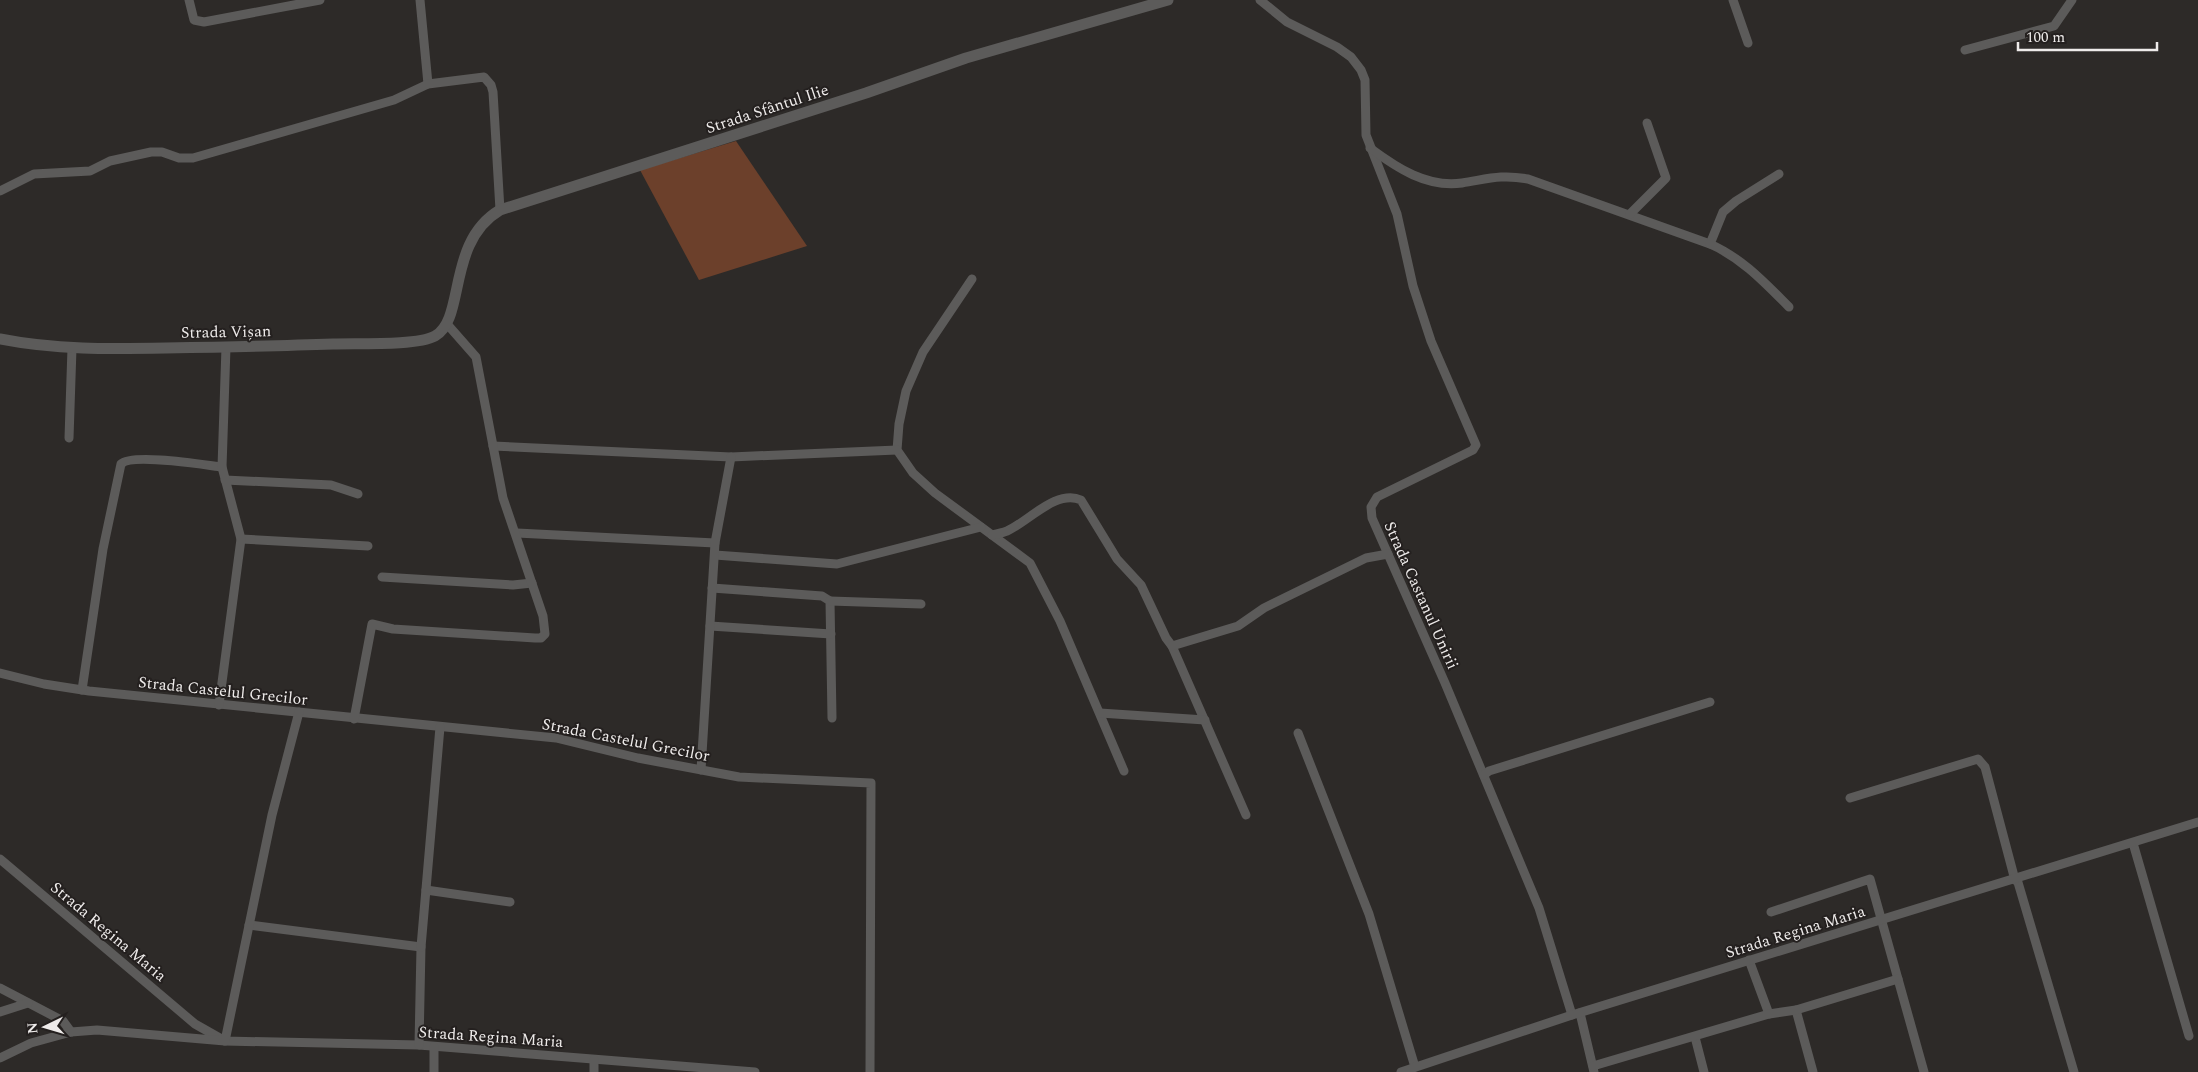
<svg xmlns="http://www.w3.org/2000/svg" width="2198" height="1072" viewBox="0 0 2198 1072" font-family="Spectral,serif">
<style>
.green{fill:#6c402b}
.lines{fill:none;stroke-linecap:round;stroke-linejoin:round}
.minor{stroke:#5c5b5a;stroke-width:9}
.tertiary{stroke:#5c5b5a;stroke-width:11}
.labels{text-anchor:middle;stroke-width:4;stroke-linejoin:round;paint-order:stroke}
.street-label{font-size:16px;fill:#eeebea;stroke:#24201f}
</style>
<rect width="100%" height="100%" fill="#2d2a28"/>
<polygon class="green" points="736,141 807,246 699,280 640,170"/>
<g class="lines">
<g class="minor">
<polyline points="189,0 194,20 204,22 320,0"/>
<polyline points="420,0 428,84"/>
<polyline points="1260,0 1287,22 1337,47 1351,57 1361,70 1365,80 1366,135 1397,214 1413,286 1431,341 1476,445 1473,450 1377,497 1371,507 1372,518 1445,683 1539,908 1572,1015"/>
<polyline points="1733,0 1748,43"/>
<polyline points="1965,50 2054,26 2072,0"/>
<path d="M1370,148c27,20 57,40 92,35 26,-4 39,-9 66,-4l182,65"/>
<path d="M1779,174l-43,27 -13,11 -13,32c32,14 55,39 79,63"/>
<polyline points="0,191 34,174 90,171 110,161 151,152 162,152 179,158 193,158 394,100 428,84 484,77 491,85 493,92 500,210"/>
<polyline points="1630,214 1666,178 1647,123"/>
<polyline points="972,279 923,352 906,391 899,424 897,450 913,473 935,493 1030,563 1060,621 1124,771"/>
<polyline points="69,438 72,348"/>
<polyline points="493,446 731,457 897,450"/>
<polyline points="225,480 331,485 358,494"/>
<polyline points="517,533 715,543"/>
<path d="M992,535c5,-1 10,-2 15,-4 21,-9 49,-42 74,-31l36,59 24,26 25,53 6,8 74,169"/>
<polyline points="241,539 368,546"/>
<polyline points="715,555 837,564 981,527"/>
<polyline points="382,577 513,585 532,583"/>
<polyline points="712,588 822,596 830,601 832,718"/>
<polyline points="830,601 921,604"/>
<polyline points="710,626 831,634"/>
<polyline points="1172,646 1238,626 1264,608 1366,558 1388,554"/>
<polyline points="0,673 44,684 89,691 556,738 638,758 739,777 871,783 870,1072"/>
<path d="M82,690l21,-141 18,-85c11,-11 84,1 101,3"/>
<polyline points="219,705 241,539 222,467 226,347"/>
<polyline points="1100,713 1205,720"/>
<polyline points="354,719 372,624 393,629 535,638 541,638 545,634 543,616 503,498 476,357 447,324"/>
<polyline points="1298,733 1369,914 1415,1067"/>
<polyline points="701,770 715,543 731,457"/>
<polyline points="1484,775 1489,771 1710,702"/>
<polyline points="1850,798 1978,759 1985,767 2015,880"/>
<polyline points="2133,843 2189,1036"/>
<polyline points="0,859 195,1024 225,1041 419,1045 755,1072"/>
<polyline points="2017,879 2074,1072"/>
<polyline points="426,890 510,902"/>
<polyline points="1771,912 1870,879 1924,1072"/>
<polyline points="249,925 421,947 419,1045"/>
<polyline points="421,947 440,727"/>
<polyline points="1749,960 1769,1014"/>
<polyline points="0,988 63,1021 71,1032"/>
<polyline points="1796,1010 1813,1072"/>
<polyline points="0,1012 28,1003"/>
<polyline points="1580,1013 1594,1072"/>
<polyline points="1695,1037 1704,1072"/>
<polyline points="0,1058 31,1043 71,1032 97,1030 225,1041 272,815 299,712"/>
<polyline points="1593,1066 1769,1014 1796,1010 1898,979"/>
<polyline points="434,1072 434,1047"/>
<polyline points="594,1072 594,1060"/>
<polyline points="1401,1072 1572,1015 2198,822"/>
</g>
<path class="tertiary" d="M0,339c55,11 110,10 166,9 56,-1 111,-2 167,-4 22,-1 84,2 102,-8 31,-17 11,-94 65,-126l366,-117 100,-35 202,-58"/>
</g>
<g class="labels">
<g class="street-label">
<text transform="translate(767 108) rotate(-18)" y="6">Strada Sfântul Ilie</text>
<text transform="translate(226 331) rotate(-1)" y="6">Strada Vișan</text>
<text transform="translate(1422 595) rotate(66)" y="6">Strada Castanul Unirii</text>
<text transform="translate(223 690) rotate(6)" y="6">Strada Castelul Grecilor</text>
<text transform="translate(626 739) rotate(11)" y="6">Strada Castelul Grecilor</text>
<text transform="translate(109 931) rotate(40)" y="6">Strada Regina Maria</text>
<text transform="translate(1795 931) rotate(-17)" y="6">Strada Regina Maria</text>
<text transform="translate(491 1036) rotate(4)" y="6">Strada Regina Maria</text>
</g>
</g>
<g transform="translate(45 1027) rotate(265)" stroke="#24201f" stroke-width="4" paint-order="stroke">
<path d="M0-4L9 19L0 12L-9 19Z" fill="#eeebea"/>
<text y="-8" font-size="14" font-weight="bold" text-anchor="middle" fill="#eeebea">N</text>
</g>
<path d="M2018 42v8h139v-8" fill="none" stroke="#eeebea" stroke-width="2.5"/>
<text x="2026" y="42" font-size="15" fill="#eeebea" stroke="#24201f" stroke-width="4" paint-order="stroke">100 m</text>
</svg>
